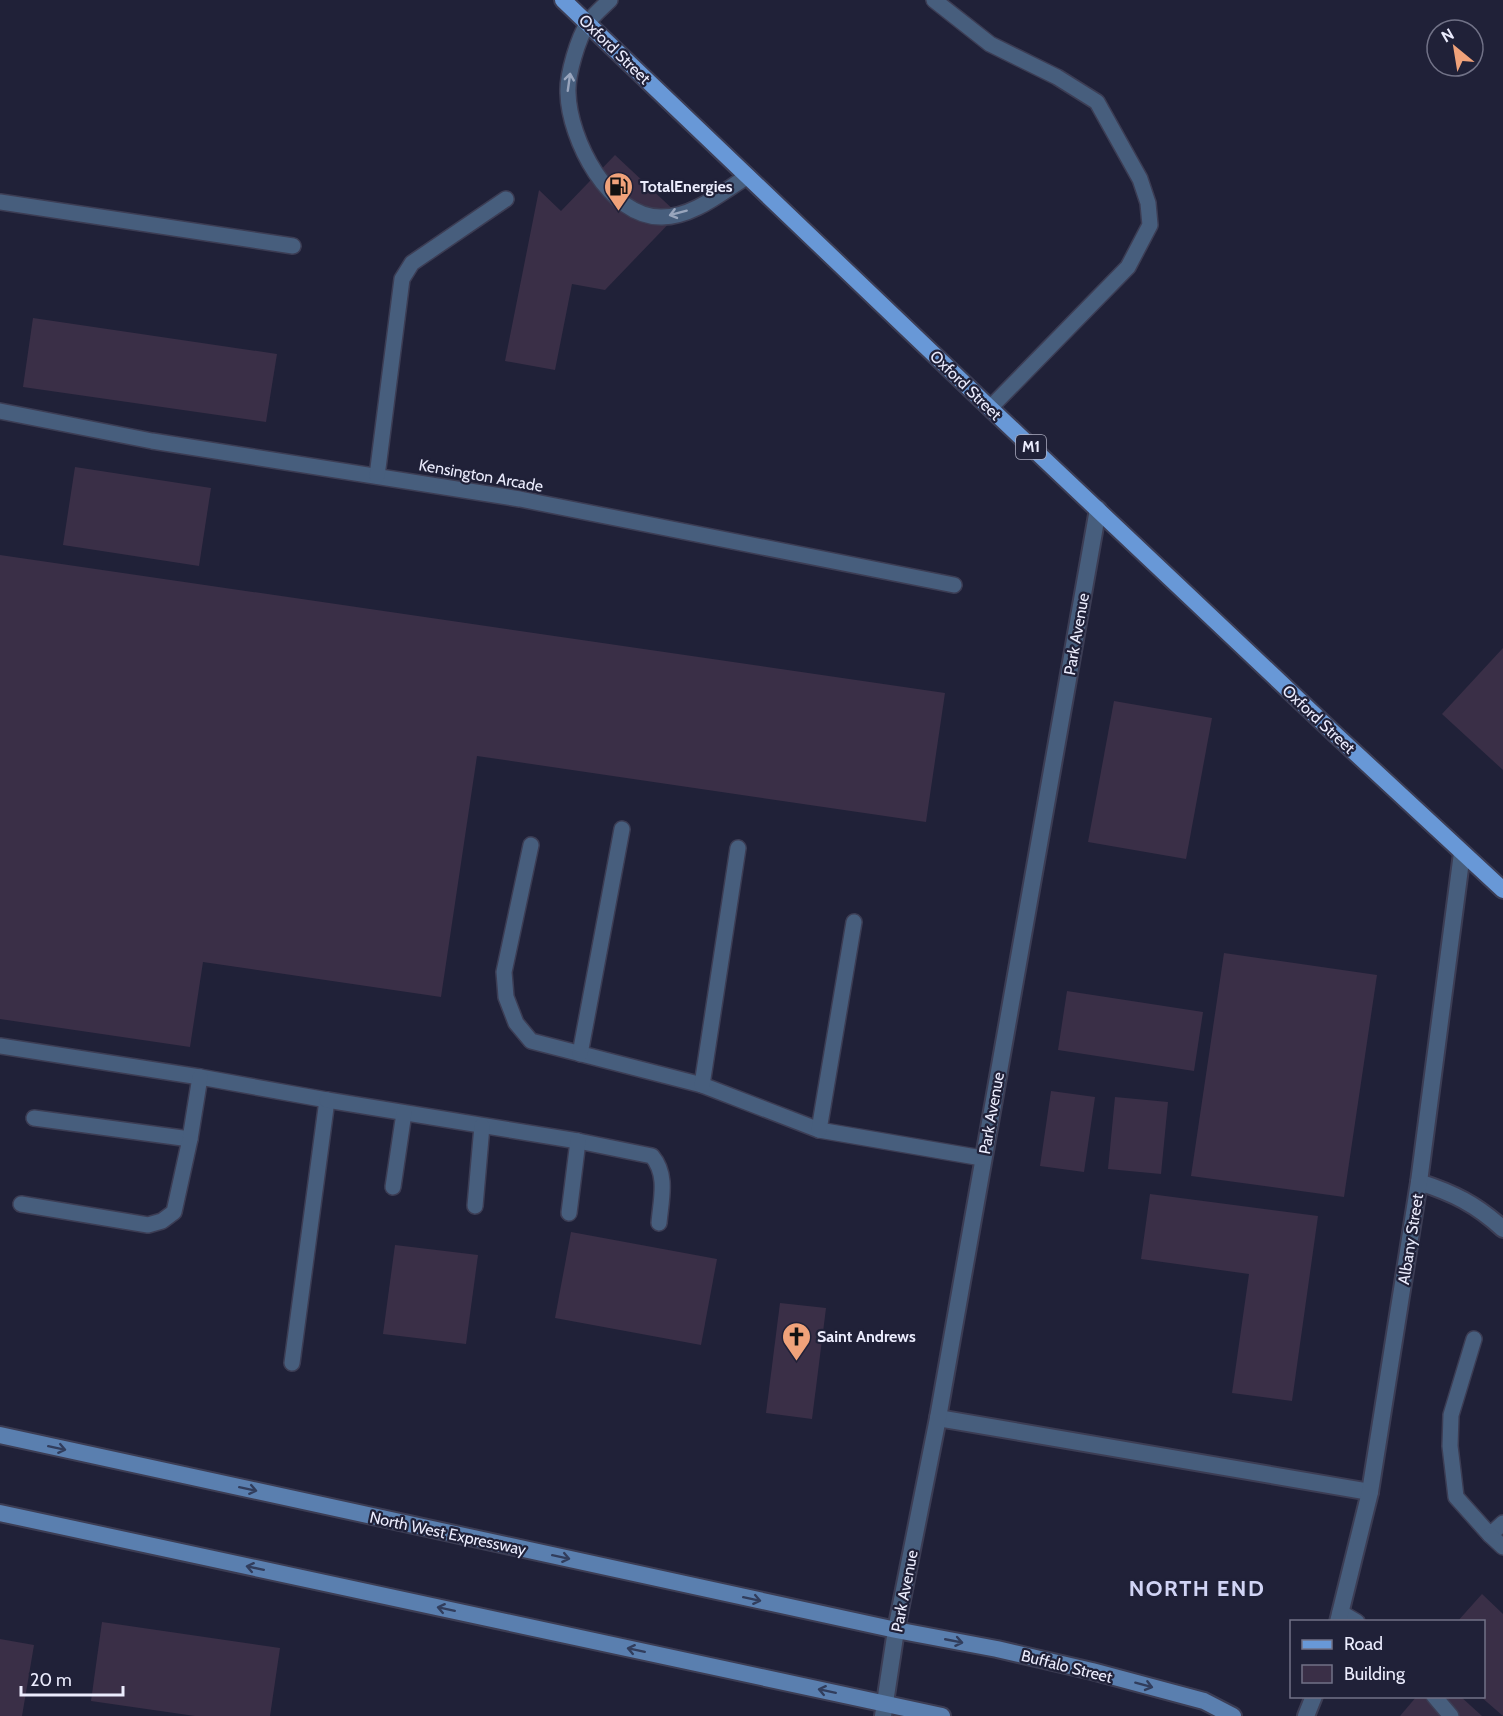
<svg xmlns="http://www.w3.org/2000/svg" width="1503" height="1716" viewBox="0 0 1503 1716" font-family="Cabin,sans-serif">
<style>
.building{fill:#3a2f47}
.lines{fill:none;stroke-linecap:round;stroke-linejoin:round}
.service-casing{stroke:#3c3d54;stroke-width:18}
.minor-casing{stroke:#3c3d54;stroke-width:20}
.secondary-casing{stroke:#3c3d54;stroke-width:20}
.primary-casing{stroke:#3c3d54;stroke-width:20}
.service{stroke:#475e7d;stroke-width:15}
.minor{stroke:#475e7d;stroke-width:16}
.secondary{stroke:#5a7faf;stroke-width:16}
.primary{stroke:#6898d7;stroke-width:16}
.oneway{stroke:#99a5bd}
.oneway2{stroke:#313d5c}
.labels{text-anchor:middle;stroke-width:4.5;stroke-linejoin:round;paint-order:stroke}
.shield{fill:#202138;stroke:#aeafc2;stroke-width:1.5}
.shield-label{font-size:15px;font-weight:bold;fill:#ebecfd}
.street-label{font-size:16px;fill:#ebecfd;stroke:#202138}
.poi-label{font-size:16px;font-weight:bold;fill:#ebecfd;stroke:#202138;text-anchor:start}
.district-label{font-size:22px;font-weight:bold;letter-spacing:1.5px;fill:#d1d4f5;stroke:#202138}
</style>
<rect width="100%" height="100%" fill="#202138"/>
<g class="building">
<polygon points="615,155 678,214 605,290 572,284 555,370 505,361 539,190 561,211"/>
<polygon points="33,318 277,354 266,422 23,387"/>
<polygon points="75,467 211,488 199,566 63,545"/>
<polygon points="0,555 945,693 926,822 477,756 441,997 203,962 190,1047 0,1019"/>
<polygon points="1503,648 1503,770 1442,714"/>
<polygon points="1114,701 1212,718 1186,859 1088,842"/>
<polygon points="1224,953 1377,975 1344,1197 1191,1176"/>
<polygon points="1067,991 1203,1012 1194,1071 1058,1050"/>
<polygon points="1051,1091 1095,1097 1084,1172 1040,1166"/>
<polygon points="1115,1097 1168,1102 1161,1174 1108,1169"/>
<polygon points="1150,1194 1318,1216 1292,1401 1232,1393 1249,1274 1141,1259"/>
<polygon points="571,1232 717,1259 701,1345 555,1318"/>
<polygon points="395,1245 478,1255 466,1344 383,1334"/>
<polygon points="780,1303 826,1308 812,1419 766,1413"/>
<polygon points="1482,1594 1503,1614 1503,1716 1480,1696 1484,1696 1484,1622 1457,1622"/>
<polygon points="102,1622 280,1648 270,1716 195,1716 91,1701"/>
<polygon points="0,1639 34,1645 22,1716 0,1716"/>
<polygon points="1417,1696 1460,1696 1482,1716 1400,1716"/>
</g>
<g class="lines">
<defs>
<g id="service">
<path d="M610,0c-7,7 -17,15 -22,23 -10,15 -21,52 -20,70 1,46 41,125 94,124 31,0 60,-25 86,-41"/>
<polyline points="934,0 990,44 1057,77 1097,102 1140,179 1148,203 1150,225 1128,267 990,408"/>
<polyline points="0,202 293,246"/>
<polyline points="0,411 152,441 520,499 954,585"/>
<polyline points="377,476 402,279 412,263 506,199"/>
<polyline points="531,845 504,972 506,997 516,1023 531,1041 702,1085 819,1130 982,1158"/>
<polyline points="0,1046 200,1077 327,1100 292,1363"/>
<polyline points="580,1054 622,829"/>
<polyline points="702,1085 738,848"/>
<path d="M327,1100l251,41 74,15c16,19 9,43 7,67"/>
<polyline points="34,1118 190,1139"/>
<polyline points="819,1130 854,922"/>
<polyline points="393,1187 404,1113"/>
<polyline points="21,1204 148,1225 162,1221 174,1212 190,1139 200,1077"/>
<polyline points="475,1206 482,1126"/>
<polyline points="569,1213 578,1141"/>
<polyline points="1474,1339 1451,1415 1450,1446 1456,1497 1490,1535 1503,1523"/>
<polyline points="1490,1535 1503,1547"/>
<polyline points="1340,1612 1357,1622"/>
<polyline points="1434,1696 1451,1716"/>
</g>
<g id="minor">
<path d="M1419,1182c34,11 57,22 84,47"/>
<polyline points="938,1418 1370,1492"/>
<polyline points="1338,1622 1370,1492 1419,1182 1462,853"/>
<polyline points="883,1716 896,1630 938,1418 1098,509"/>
<polyline points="1306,1716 1314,1696"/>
</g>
<g id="secondary">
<polyline points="0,1435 896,1630 997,1649 1092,1671 1204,1701 1233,1716"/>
<polyline points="0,1513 942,1716"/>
</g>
<polyline id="primary" points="563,0 990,408 1336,735 1503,890"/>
</defs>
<use href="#service" class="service-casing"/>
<use href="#minor" class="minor-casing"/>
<use href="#secondary" class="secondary-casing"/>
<use href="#primary" class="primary-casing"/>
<use href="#service" class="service"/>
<use href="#minor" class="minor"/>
<use href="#secondary" class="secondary"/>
<use href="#primary" class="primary"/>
</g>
<defs><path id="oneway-shaft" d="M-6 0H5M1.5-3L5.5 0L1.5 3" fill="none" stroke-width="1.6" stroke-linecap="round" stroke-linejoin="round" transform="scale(1.5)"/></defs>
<g class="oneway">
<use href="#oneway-shaft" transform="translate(569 82) rotate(-82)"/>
<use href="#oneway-shaft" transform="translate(678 213) rotate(165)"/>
</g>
<g class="oneway2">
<use href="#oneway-shaft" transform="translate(57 1448) rotate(12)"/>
<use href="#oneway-shaft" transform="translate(248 1489) rotate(12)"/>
<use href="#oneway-shaft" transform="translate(561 1557) rotate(12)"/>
<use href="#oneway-shaft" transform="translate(255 1568) rotate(-168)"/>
<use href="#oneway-shaft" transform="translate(752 1599) rotate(12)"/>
<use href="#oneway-shaft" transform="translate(446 1609) rotate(-168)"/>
<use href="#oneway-shaft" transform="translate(954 1641) rotate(11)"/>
<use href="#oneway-shaft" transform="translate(636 1650) rotate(-168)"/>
<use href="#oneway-shaft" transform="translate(1144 1685) rotate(15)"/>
<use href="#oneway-shaft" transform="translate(827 1691) rotate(-168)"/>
</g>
<defs>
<symbol id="fuel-pin" viewBox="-11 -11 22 30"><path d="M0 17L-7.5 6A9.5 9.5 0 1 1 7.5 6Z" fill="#f0a27a" stroke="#202138"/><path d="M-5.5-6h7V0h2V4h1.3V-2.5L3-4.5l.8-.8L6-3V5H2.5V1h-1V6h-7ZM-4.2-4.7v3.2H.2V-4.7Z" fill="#111"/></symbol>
<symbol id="church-pin" viewBox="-11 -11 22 30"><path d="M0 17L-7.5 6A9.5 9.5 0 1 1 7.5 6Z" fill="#f0a27a" stroke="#202138"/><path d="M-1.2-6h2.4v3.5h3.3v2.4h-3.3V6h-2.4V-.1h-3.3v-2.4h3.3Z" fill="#111"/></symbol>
</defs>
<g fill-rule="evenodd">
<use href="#fuel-pin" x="602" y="170" width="33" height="45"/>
<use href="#church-pin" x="780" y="1320" width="33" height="45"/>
</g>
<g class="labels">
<rect class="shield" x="1016" y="435" width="30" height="24" rx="4.5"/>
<g class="shield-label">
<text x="1031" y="452">M1</text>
</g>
<g class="street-label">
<text transform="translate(615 49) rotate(44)" y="6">Oxford Street</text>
<text transform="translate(966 385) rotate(44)" y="6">Oxford Street</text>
<text transform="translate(481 475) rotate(10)" y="6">Kensington Arcade</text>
<text transform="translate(1076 634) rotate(-80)" y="6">Park Avenue</text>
<text transform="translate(1319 719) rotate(43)" y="6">Oxford Street</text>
<text transform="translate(991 1113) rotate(-80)" y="6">Park Avenue</text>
<text transform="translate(1410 1239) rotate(-81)" y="6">Albany Street</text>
<text transform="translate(448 1533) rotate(12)" y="6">North West Expressway</text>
<text transform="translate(904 1591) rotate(-79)" y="6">Park Avenue</text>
<text transform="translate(1067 1666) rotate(14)" y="6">Buffalo Street</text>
</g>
<g class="poi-label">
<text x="640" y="192">TotalEnergies</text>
<text x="817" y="1342">Saint Andrews</text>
</g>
<g class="district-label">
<text x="1197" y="1596">NORTH END</text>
</g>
</g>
<rect x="1290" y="1620" width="195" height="78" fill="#202138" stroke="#717287" stroke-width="1.5"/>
<rect x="1302" y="1640" width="30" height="9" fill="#6898d7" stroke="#717287" stroke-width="1.5"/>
<text x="1344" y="1650" font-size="18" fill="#ebecfd">Road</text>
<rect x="1302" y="1665" width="30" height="18" fill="#3a2f47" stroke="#717287" stroke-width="1.5"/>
<text x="1344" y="1680" font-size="18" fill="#ebecfd">Building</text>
<g transform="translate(1455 48) rotate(330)"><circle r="28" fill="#202138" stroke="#717287" stroke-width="1.5"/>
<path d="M0-4.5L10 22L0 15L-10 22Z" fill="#f0a27a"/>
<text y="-9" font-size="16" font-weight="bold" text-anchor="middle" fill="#ebecfd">N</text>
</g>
<path d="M21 1686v9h102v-9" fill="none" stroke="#ebecfd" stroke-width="3"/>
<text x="30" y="1686" font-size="18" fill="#ebecfd" stroke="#202138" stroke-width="4.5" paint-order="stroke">20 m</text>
</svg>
